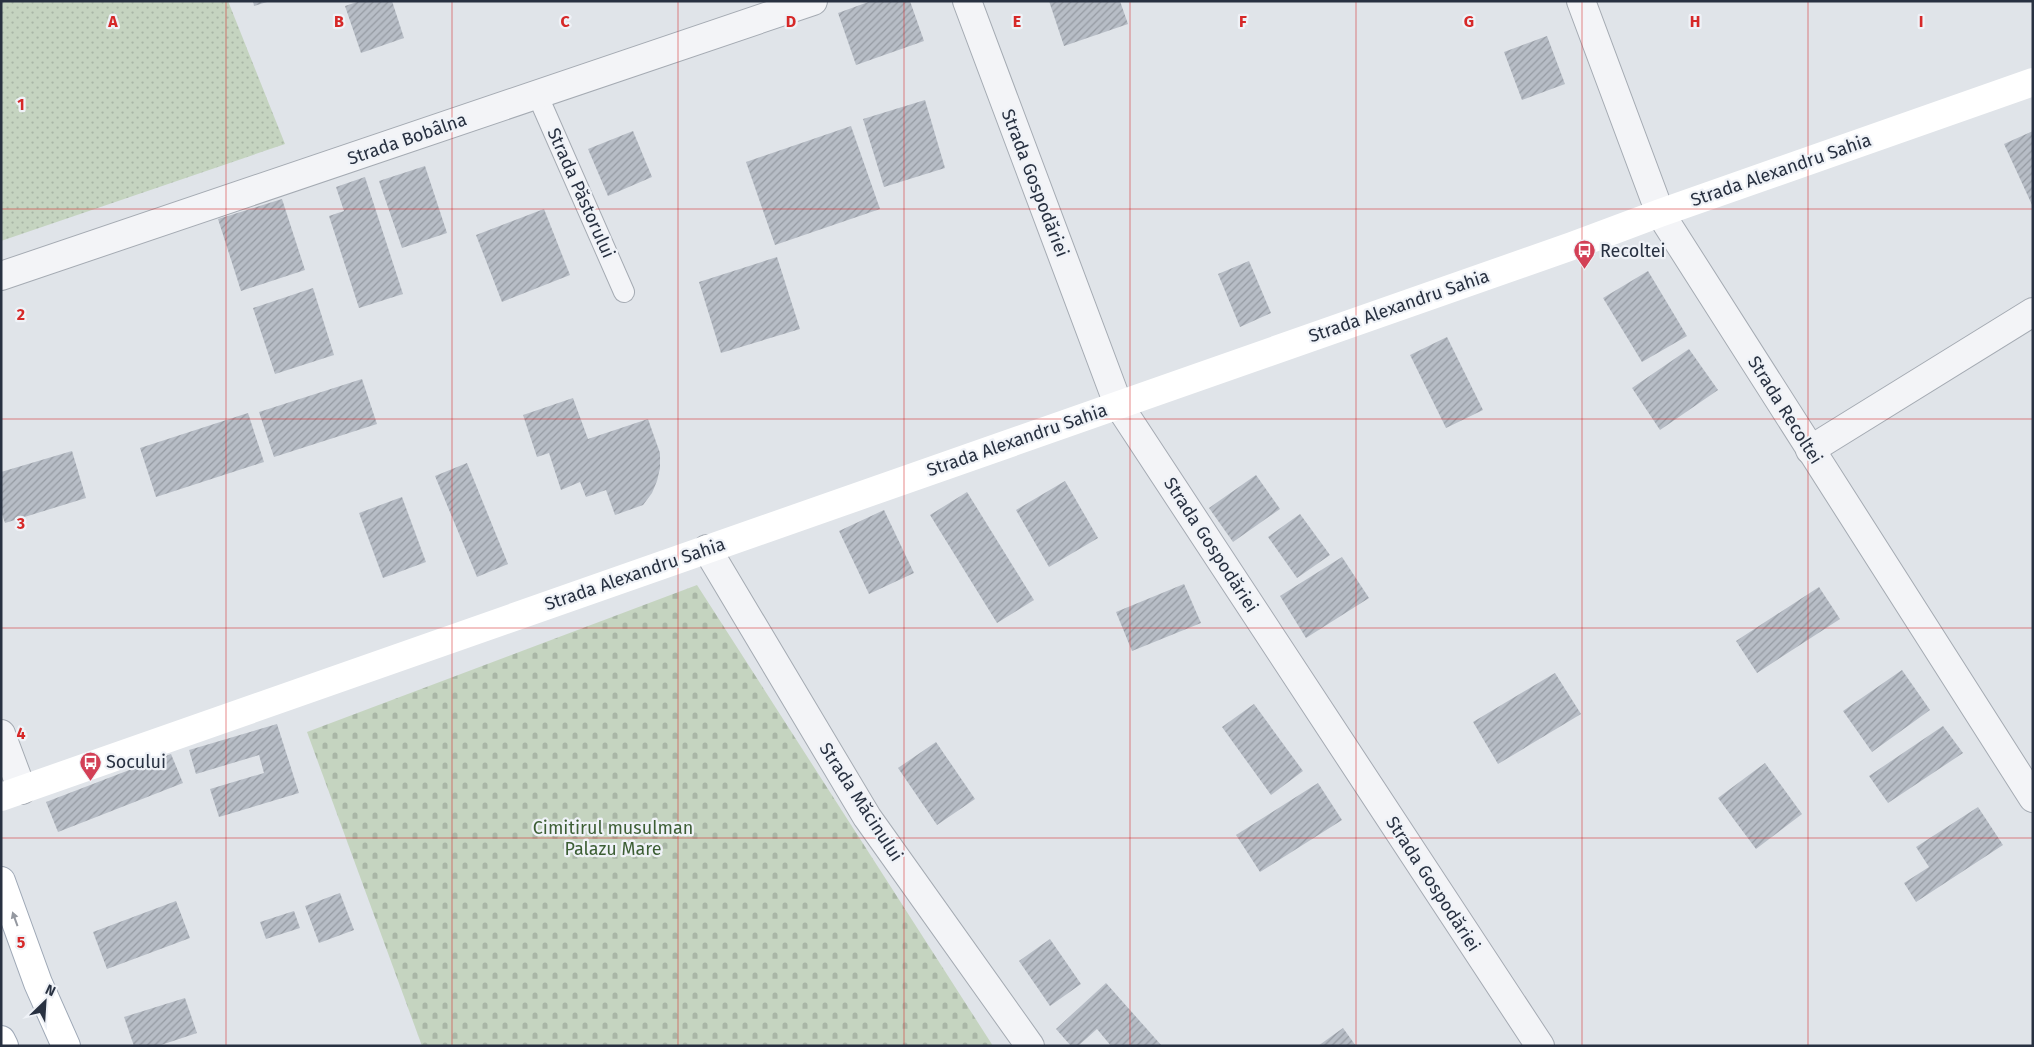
<svg xmlns="http://www.w3.org/2000/svg" width="2034" height="1047" viewBox="0 0 2034 1047" font-family="'Fira Sans',sans-serif">
<style>
.grass{fill:url(#grass-dots)}
.cemetery{fill:url(#cemetery-stones)}
.building{fill:url(#building-hatch)}
.lines{fill:none;stroke-linecap:round;stroke-linejoin:round}
.lane-casing{stroke:#a5abb3;stroke-width:22}
.street-casing{stroke:#a5abb3;stroke-width:30}
.primary-casing{stroke:#9ea8b6;stroke-width:30}
.lane{stroke:#f3f4f7;stroke-width:20}
.street{stroke:#f3f4f7;stroke-width:28}
.secondary{stroke:#fff;stroke-width:28}
.primary{stroke:#fff;stroke-width:28}
.oneway{fill:#9498a0}
.grid{fill:none;stroke:#d62828;stroke-width:1;stroke-opacity:0.55}
.labels{text-anchor:middle;stroke-width:4.5;stroke-linejoin:round;paint-order:stroke}
.street-label{font-size:18px;fill:#283141;stroke:#eff2f7}
.poi-label{font-size:18px;fill:#283141;stroke:#eff2f7;text-anchor:start}
.park-label{font-size:18px;fill:#3c5e34;stroke:#eff2f7}
.grid-label{font-size:16px;text-anchor:middle;font-weight:bold;fill:#d62828;stroke:#eff2f7;stroke-width:4.5;stroke-linejoin:round;paint-order:stroke}
</style>
<defs>
<pattern id="grass-dots" width="8" height="8" patternUnits="userSpaceOnUse" patternTransform="scale(1.25)"><rect width="8" height="8" fill="#c5d4c0"/><path d="M2 2h.1M6 6h.1" fill="none" stroke="#a9b6a6" stroke-width="1.8" stroke-linecap="round"/></pattern>
<pattern id="cemetery-stones" width="16" height="16" patternUnits="userSpaceOnUse" patternTransform="scale(1.25)"><rect width="16" height="16" fill="#c5d4c0"/><path d="M2 7V4a2 2 0 0 1 4 0v3zM10 15v-3a2 2 0 0 1 4 0v3z" fill="#a9b6a6"/></pattern>
<pattern id="building-hatch" width="6" height="6" patternUnits="userSpaceOnUse" patternTransform="scale(1.25)"><rect width="6" height="6" fill="#b7bdc6"/><path d="M-1 1l2-2M0 6l6-6M5 7l2-2" fill="none" stroke="#959aa2"/></pattern>
</defs>
<rect width="100%" height="100%" fill="#e0e4e9"/>
<polygon class="grass" points="1,1 228,1 285,144 1,241"/>
<polygon class="cemetery" points="697,585 993,1046 422,1046 307,732"/>
<g class="building">
<polygon points="253,1 266,1 267,2 254,6"/>
<polygon points="360,1 392,1 404,38 361,53 345,6"/>
<polygon points="871,1 910,1 924,41 856,65 838,13"/>
<polygon points="1049,1 1120,1 1128,24 1064,46"/>
<polygon points="1547,36 1565,84 1522,100 1504,52"/>
<polygon points="925,100 945,168 884,187 863,119"/>
<polygon points="851,126 880,209 775,245 746,162"/>
<polygon points="633,131 652,177 608,196 588,149"/>
<polygon points="2033,131 2033,207 2004,144"/>
<polygon points="425,166 447,233 402,248 379,181"/>
<polygon points="365,177 403,294 359,308 329,216 344,211 336,187"/>
<polygon points="282,199 305,270 241,291 218,219"/>
<polygon points="544,209 570,275 502,302 476,235"/>
<polygon points="777,257 800,329 721,353 699,282"/>
<polygon points="1249,261 1271,313 1240,327 1218,274"/>
<polygon points="1648,271 1687,336 1642,362 1603,298"/>
<polygon points="313,288 334,355 275,374 253,308"/>
<polygon points="1447,337 1483,410 1446,428 1410,355"/>
<polygon points="1689,349 1718,390 1660,430 1632,388"/>
<polygon points="362,379 377,424 274,457 259,412"/>
<polygon points="573,398 588,439 648,419 660,453 660,468 657,481 652,493 643,505 615,515 606,490 586,497 580,482 561,490 549,453 537,457 523,415"/>
<polygon points="248,413 264,462 156,497 140,448"/>
<polygon points="72,451 86,498 5,523 1,511 1,472"/>
<polygon points="467,463 508,564 477,577 435,476"/>
<polygon points="1256,475 1280,509 1233,542 1209,508"/>
<polygon points="1065,481 1098,538 1049,567 1016,510"/>
<polygon points="967,492 1034,600 997,623 930,515"/>
<polygon points="402,497 426,562 383,578 359,513"/>
<polygon points="884,510 914,573 869,594 839,531"/>
<polygon points="1300,514 1330,555 1297,578 1268,537"/>
<polygon points="1342,557 1369,598 1306,638 1280,596"/>
<polygon points="1184,584 1201,623 1132,651 1116,612"/>
<polygon points="1819,587 1840,619 1757,673 1736,641"/>
<polygon points="1902,670 1930,710 1872,752 1843,711"/>
<polygon points="1555,673 1581,714 1498,764 1473,722"/>
<polygon points="1254,704 1303,771 1271,795 1222,727"/>
<polygon points="277,724 299,793 219,817 210,789 264,773 259,755 196,774 189,750"/>
<polygon points="1943,726 1963,753 1888,803 1869,776"/>
<polygon points="936,742 975,799 937,825 898,768"/>
<polygon points="171,754 183,783 58,832 46,802"/>
<polygon points="1765,763 1802,814 1756,849 1718,798"/>
<polygon points="1318,783 1342,820 1260,872 1236,835"/>
<polygon points="1978,807 2003,845 1916,902 1904,883 1929,867 1916,847"/>
<polygon points="340,893 354,930 319,943 305,906"/>
<polygon points="176,901 190,938 107,969 93,932"/>
<polygon points="294,911 300,928 266,939 260,922"/>
<polygon points="1050,939 1081,984 1050,1006 1019,961"/>
<polygon points="1106,983 1162,1046 1111,1046 1097,1029 1078,1046 1071,1046 1056,1029"/>
<polygon points="185,998 197,1033 158,1046 134,1046 124,1017"/>
<polygon points="1343,1028 1356,1046 1318,1046"/>
</g>
<g class="lines">
<defs>
<polyline id="lane" points="537,94 624,292"/>
<g id="street">
<polyline points="967,1 1118,404 1540,1046"/>
<polyline points="1581,1 1660,213 2033,798"/>
<polyline points="1,276 813,1"/>
<polyline points="1810,450 2033,312"/>
<polyline points="707,549 867,817 1030,1046"/>
<polyline points="1,734 22,790"/>
</g>
<g id="primary">
<polyline points="1,881 38,983 66,1046"/>
<polyline points="1,1040 4,1046"/>
</g>
</defs>
<use href="#lane" class="lane-casing"/>
<use href="#street" class="street-casing"/>
<use href="#primary" class="primary-casing"/>
<use href="#lane" class="lane"/>
<use href="#street" class="street"/>
<polyline class="secondary" points="1,797 1572,246 1660,213 2033,82"/>
<use href="#primary" class="primary"/>
</g>
<defs><path id="oneway-solid" d="M-6-.8H1V-3.2L6.5 0L1 3.2V.8H-6Z" transform="scale(1.25)"/></defs>
<use class="oneway" href="#oneway-solid" transform="translate(15 919) rotate(-110)"/>
<path class="grid" d="M226,1v1045M452,1v1045M678,1v1045M904,1v1045M1130,1v1045M1356,1v1045M1582,1v1045M1808,1v1045M1,209h2032M1,419h2032M1,628h2032M1,838h2032"/>
<defs>
<symbol id="bus-pin" viewBox="-11 -11 22 30"><path d="M0 17L-7.5 6A9.5 9.5 0 1 1 7.5 6Z" fill="#d34056" stroke="#eff2f7"/><path d="M-5-6H5V4H4V6H2V4H-2V6H-4V4H-5ZM-3.5-4V0h7V-4ZM-3.5 1.2v1.5H-2V1.2ZM2 1.2v1.5H3.5V1.2Z" fill="#fff"/></symbol>
</defs>
<g fill-rule="evenodd">
<use href="#bus-pin" x="1572" y="238" width="25" height="34"/>
<use href="#bus-pin" x="78" y="750" width="25" height="34"/>
</g>
<g class="labels">
<g class="street-label">
<text transform="translate(407 139) rotate(-19)" y="6">Strada Bobâlna</text>
<text transform="translate(1781 170) rotate(-19)" y="6">Strada Alexandru Sahia</text>
<text transform="translate(1035 183) rotate(69)" y="6">Strada Gospodăriei</text>
<text transform="translate(581 193) rotate(66)" y="6">Strada Păstorului</text>
<text transform="translate(1399 306) rotate(-19)" y="6">Strada Alexandru Sahia</text>
<text transform="translate(1785 410) rotate(58)" y="6">Strada Recoltei</text>
<text transform="translate(1017 440) rotate(-19)" y="6">Strada Alexandru Sahia</text>
<text transform="translate(1211 545) rotate(57)" y="6">Strada Gospodăriei</text>
<text transform="translate(635 574) rotate(-19)" y="6">Strada Alexandru Sahia</text>
<text transform="translate(861 802) rotate(57)" y="6">Strada Măcinului</text>
<text transform="translate(1433 884) rotate(57)" y="6">Strada Gospodăriei</text>
</g>
<g class="poi-label">
<text x="1600" y="257">Recoltei</text>
<text x="106" y="768">Socului</text>
</g>
<g class="park-label">
<text x="613" y="834">Cimitirul musulman<tspan x="613" dy="21">Palazu Mare</tspan></text>
</g>
</g>
<g class="grid-label">
<text x="113" y="27">A</text>
<text x="339" y="27">B</text>
<text x="565" y="27">C</text>
<text x="791" y="27">D</text>
<text x="1017" y="27">E</text>
<text x="1243" y="27">F</text>
<text x="1469" y="27">G</text>
<text x="1695" y="27">H</text>
<text x="1921" y="27">I</text>
<text x="21" y="110">1</text>
<text x="21" y="320">2</text>
<text x="21" y="529">3</text>
<text x="21" y="739">4</text>
<text x="21" y="948">5</text>
</g>
<rect width="2034" height="1047" fill="none" stroke="#283141" stroke-width="5"/>
<g transform="translate(45 1002) rotate(25)" stroke="#eff2f7" stroke-width="4" paint-order="stroke">
<path d="M0-4L9 19L0 12L-9 19Z" fill="#283141"/>
<text y="-8" font-size="14" font-weight="bold" text-anchor="middle" fill="#283141">N</text>
</g>
</svg>
